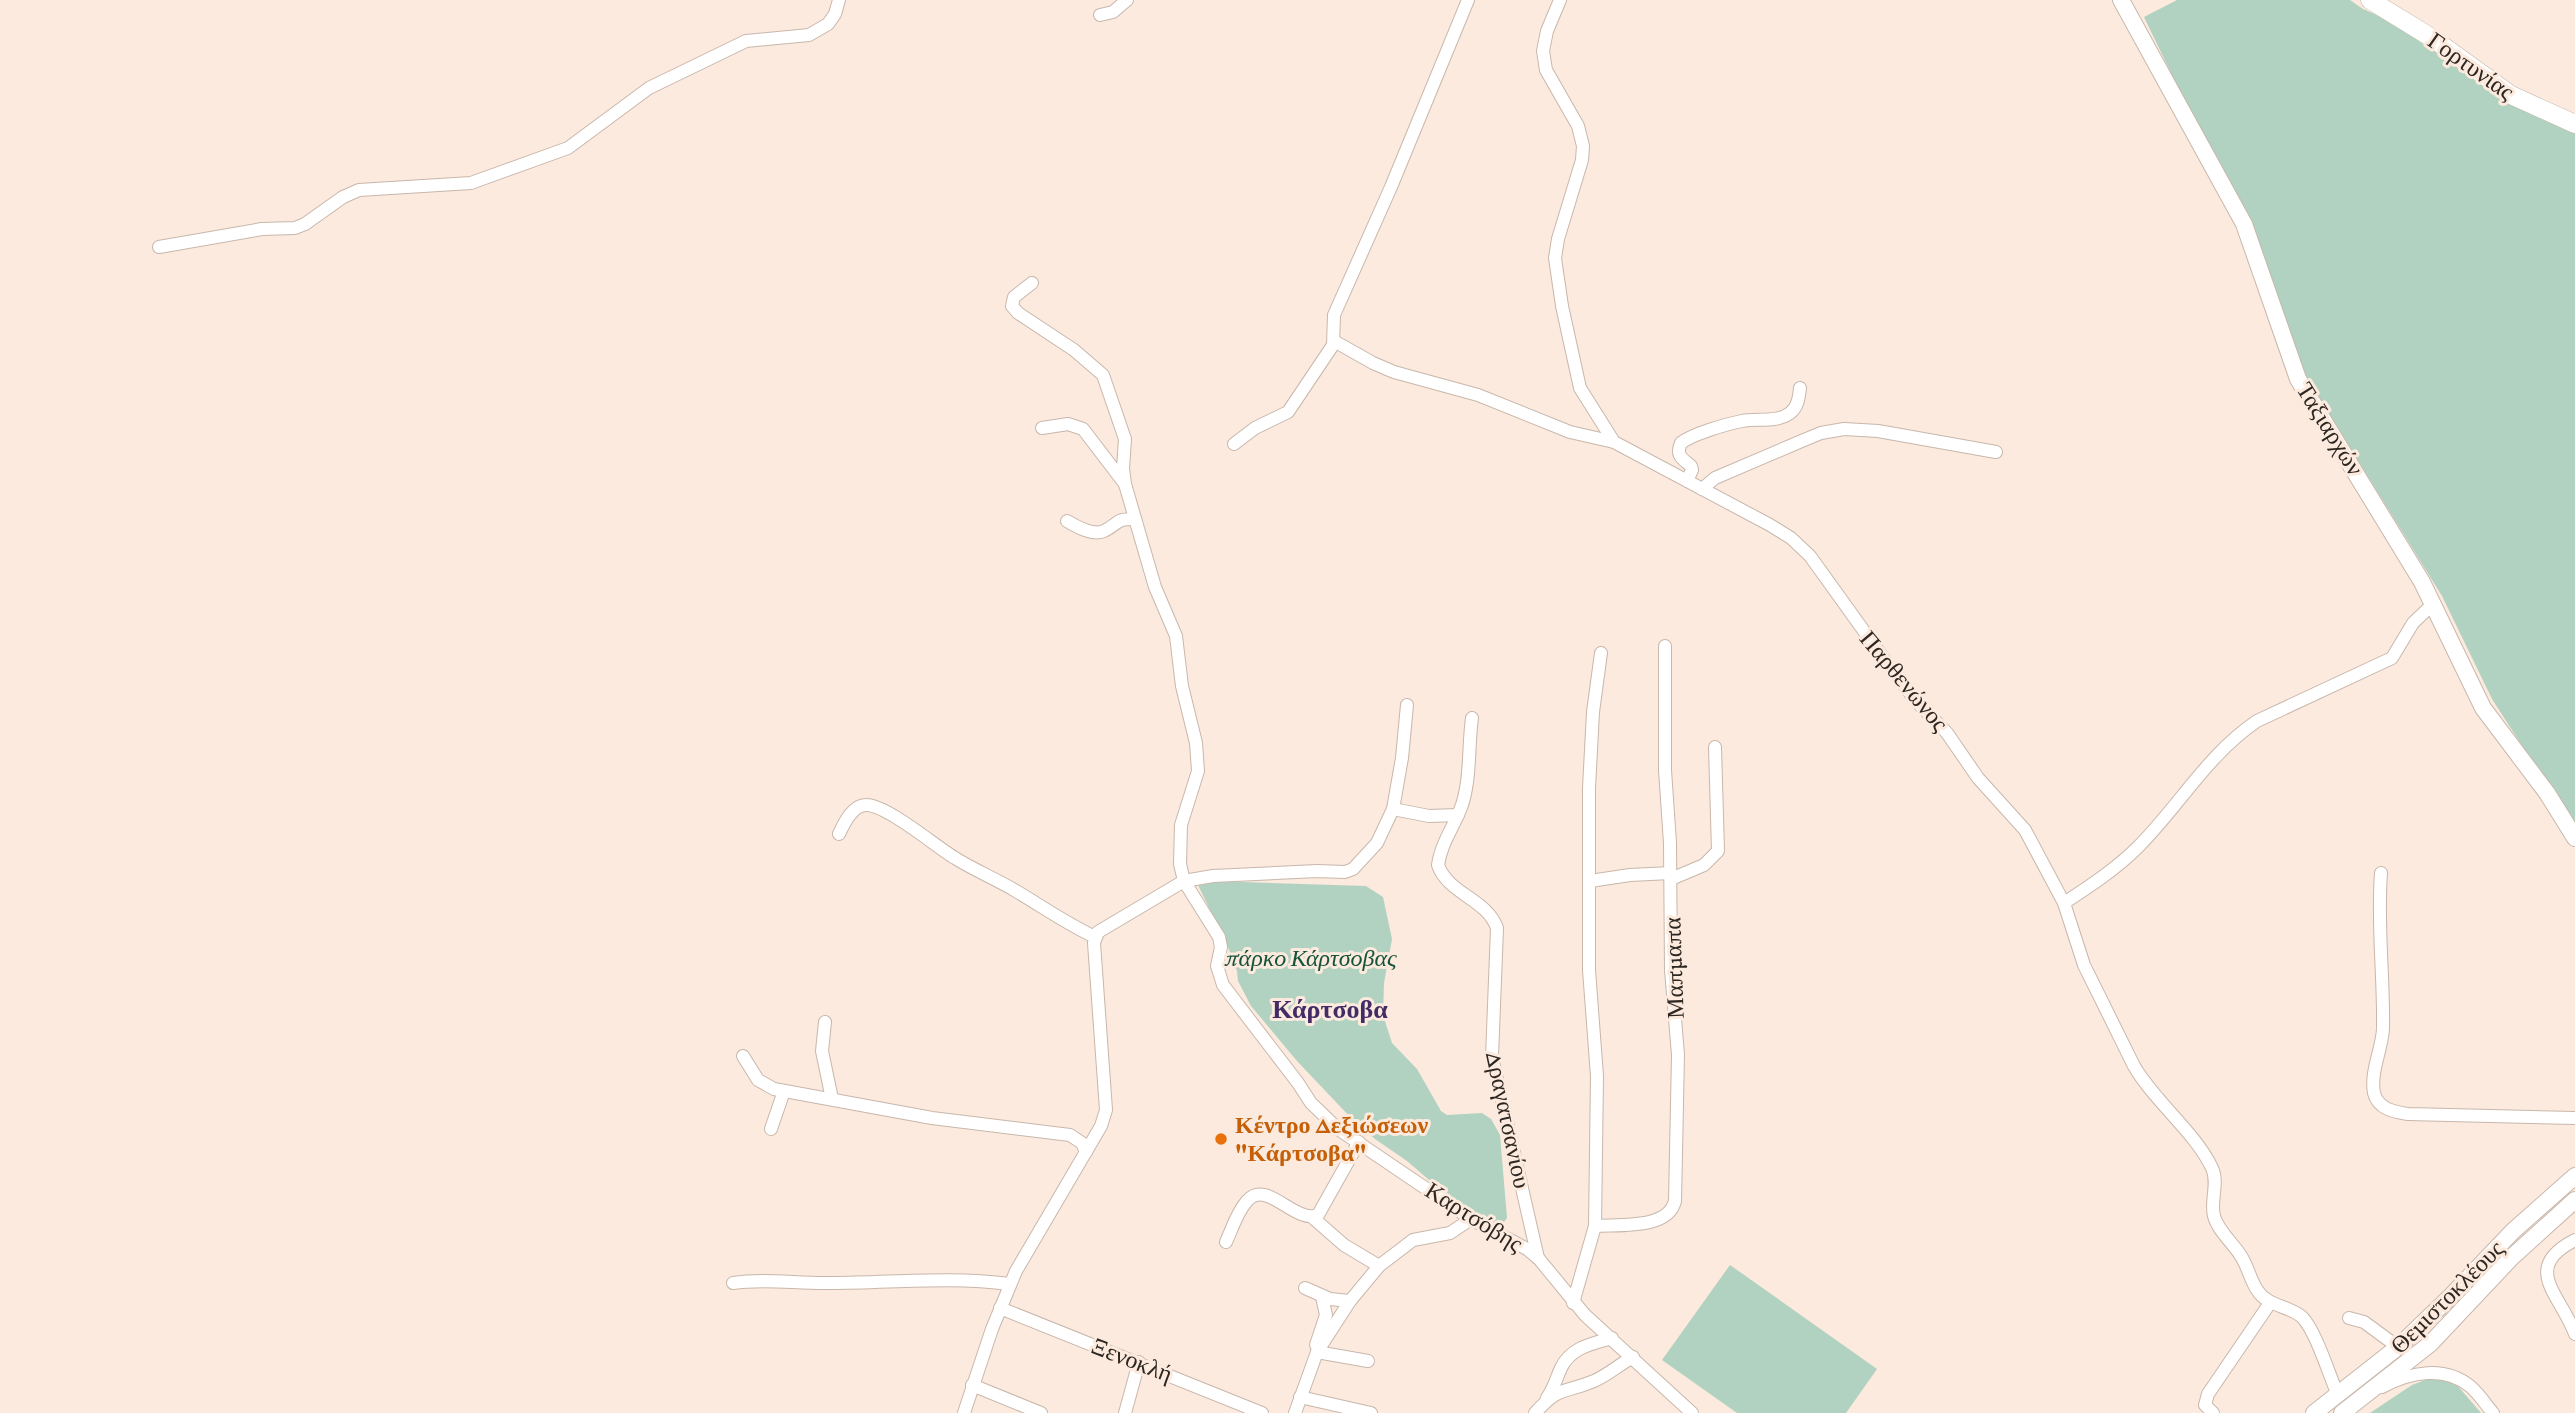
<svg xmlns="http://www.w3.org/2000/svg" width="2575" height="1413" viewBox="0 0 2575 1413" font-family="'Crimson Pro',serif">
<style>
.green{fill:#b1d2c0}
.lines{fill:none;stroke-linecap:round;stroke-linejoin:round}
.minor-casing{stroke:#c8b7ab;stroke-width:14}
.tertiary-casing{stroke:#c8b7ab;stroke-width:18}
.secondary-casing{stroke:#c8b7ab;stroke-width:19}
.minor{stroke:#fff;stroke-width:12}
.tertiary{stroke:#fff;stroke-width:16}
.secondary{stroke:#fff;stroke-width:18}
.food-dot{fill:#e8710a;stroke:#fbeadd;stroke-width:2.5}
.labels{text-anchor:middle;stroke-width:6;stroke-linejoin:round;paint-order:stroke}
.street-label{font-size:24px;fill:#2d2621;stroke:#fbeadd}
.park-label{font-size:24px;font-style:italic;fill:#145339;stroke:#fbeadd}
.food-label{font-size:24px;font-weight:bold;fill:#c56008;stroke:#fbeadd;text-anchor:start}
.neighbourhood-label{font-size:26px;font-weight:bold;fill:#422c66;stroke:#fbeadd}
</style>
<rect width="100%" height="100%" fill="#fbeadd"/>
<g class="green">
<path d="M2177,0h173l13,9 23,10c62,40 120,87 189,113v696l-83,-129 -50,-103 -135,-218 -63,-154 -100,-207z"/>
<polygon points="1212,881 1366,886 1383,897 1392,939 1384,983 1383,1015 1392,1043 1417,1069 1441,1111 1447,1115 1482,1113 1491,1119 1500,1135 1507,1218 1501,1226 1483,1219 1449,1197 1407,1161 1375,1139 1353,1120 1297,1061 1251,1006 1238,981 1237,971 1228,947 1198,885"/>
<polygon points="1730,1265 1877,1369 1846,1413 1737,1413 1662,1360"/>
<polygon points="2433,1377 2457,1385 2481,1413 2370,1413 2412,1385"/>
</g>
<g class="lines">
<defs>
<g id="minor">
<path d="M1560,0l-13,31 -4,20 3,19 32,56 5,20 -1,14 -24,79 -3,19 7,48 18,82 34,54 156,83 21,13 19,18 82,114 25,32 30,31 31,45 47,52 39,73 20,62 50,101c20,35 61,66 78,102 7,15 -2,33 2,48 4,15 19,27 27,40 7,11 9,23 16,34 11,17 31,15 45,27 14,14 27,58 36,78"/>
<polyline points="1100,15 1113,12 1127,0"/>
<polyline points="159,247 262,229 295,228 305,224 343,197 359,190 471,183 568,148 649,88 746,41 809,35 828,24 835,14 839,0"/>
<polyline points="1032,283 1014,297 1012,306 1018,313 1074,350 1103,375 1125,439 1123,468 1125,484 1155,587 1176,636 1182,686 1196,743 1198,771 1181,825 1180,864 1184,881 1219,937 1221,947 1217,966 1223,985 1298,1083 1311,1103 1338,1129 1471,1219 1527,1249 1539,1259 1585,1315 1692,1413"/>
<polyline points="1334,341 1373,363 1394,372 1478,395 1570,432 1614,442"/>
<polyline points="1042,428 1068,424 1083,429 1125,484"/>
<polyline points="1234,444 1255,428 1288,412 1333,345 1334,315 1391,187 1468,0"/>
<path d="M1687,481l5,-11 -1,-4c-8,-7 -16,-10 -10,-23 11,-9 46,-19 61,-22 15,-3 35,2 48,-8 8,-6 9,-16 10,-25"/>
<polyline points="1702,489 1715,478 1804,440 1821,433 1844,429 1878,431 1996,452"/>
<path d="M1067,521c10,6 26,15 37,10 16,-8 10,-12 31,-12"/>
<path d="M1472,718c-4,28 -1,59 -10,87 -7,20 -21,38 -24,60 10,29 49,34 59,63l-5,129 46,201"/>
<polyline points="1393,809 1429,816 1458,815"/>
<path d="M839,834c5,-11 14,-30 28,-29 21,1 68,41 88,53 19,12 41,21 61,33 27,16 51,33 79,46"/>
<path d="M2381,873c-4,52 3,104 2,156 -1,20 -13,43 -9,64 4,16 20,19 34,21l167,4"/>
<polyline points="1671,879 1704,865 1718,851 1715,747"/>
<polyline points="1590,881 1630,875 1671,873"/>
<path d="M2064,903c26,-17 52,-34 74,-56 41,-41 70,-93 119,-126l135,-63 21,-35 21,-20"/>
<polyline points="825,1022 822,1051 832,1099"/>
<polyline points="743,1056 758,1080 774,1089 932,1118 1070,1135 1082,1143 1086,1152"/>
<polyline points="771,1129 784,1091"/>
<polyline points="1312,1217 1344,1245 1379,1266"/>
<path d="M1595,1226c23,-2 73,4 80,-25l3,-146 -7,-85 -1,-127 -5,-73v-124"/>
<path d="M2575,1240c-55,28 -14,55 0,94"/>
<path d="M1226,1242c6,-13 11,-30 21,-41 20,-23 47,23 71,14l41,-73"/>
<path d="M733,1283c31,-5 66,1 98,0 61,0 117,-7 179,1"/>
<polyline points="1305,1288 1330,1299 1350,1301"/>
<polyline points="1573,1303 1595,1226 1597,1076 1589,970 1589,788 1593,712 1601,653"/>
<polyline points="1000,1308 1262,1413"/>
<polyline points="2349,1318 2364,1322 2398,1347"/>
<polyline points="1316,1345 1326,1315 1322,1297"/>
<polyline points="1317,1352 1368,1361"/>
<polyline points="972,1385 1041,1413"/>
<path d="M2382,1387c28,-15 63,-22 89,0 9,8 15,18 22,26"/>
<polyline points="1300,1397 1371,1413"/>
<path d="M1547,1398c7,-10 9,-19 14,-30 10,-21 31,-24 51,-30"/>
<polyline points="964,1413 992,1329 1016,1271 1101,1126 1106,1110 1094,943 1098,932 1184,881 1213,876 1317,871 1345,872 1353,869 1377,843 1393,809 1402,758 1407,705"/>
<polyline points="1125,1413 1139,1362"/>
<polyline points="1295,1413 1317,1352 1350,1301 1379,1266 1413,1240 1450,1233 1471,1219"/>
<path d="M1535,1413c25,-28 28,-19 59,-32 14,-6 26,-17 39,-24"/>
<polyline points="2213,1413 2205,1405 2208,1394 2270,1303"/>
</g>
<g id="tertiary">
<polyline points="2121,0 2244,224 2298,379 2422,582 2483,708 2547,793 2575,838"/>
<polyline points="2314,1413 2398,1347 2450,1297 2513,1231 2575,1176"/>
<polyline points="2342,1413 2430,1344 2512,1257 2575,1200"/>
</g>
<polyline id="secondary" points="2370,0 2432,38 2511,95 2575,124"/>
</defs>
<use href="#minor" class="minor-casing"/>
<use href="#tertiary" class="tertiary-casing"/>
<use href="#secondary" class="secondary-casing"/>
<use href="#minor" class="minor"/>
<use href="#tertiary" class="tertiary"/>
<use href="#secondary" class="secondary"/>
</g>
<circle class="food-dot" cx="1221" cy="1139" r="7"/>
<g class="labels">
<g class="street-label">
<text transform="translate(2471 66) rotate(35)" y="8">Γορτυνίας</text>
<text transform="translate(2330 429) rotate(58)" y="8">Ταξιαρχών</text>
<text transform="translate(1904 681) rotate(50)" y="8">Παρθενώνος</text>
<text transform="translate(1674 968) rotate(-92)" y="8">Μαπμαπα</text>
<text transform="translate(1508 1120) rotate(78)" y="8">Δραγατσανίου</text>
<text transform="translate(1474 1217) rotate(32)" y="8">Καρτσόβης</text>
<text transform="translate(2447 1297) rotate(-45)" y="8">Θεμιστοκλέους</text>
<text transform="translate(1132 1360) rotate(21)" y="8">Ξενοκλή</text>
</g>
<g class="park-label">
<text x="1311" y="966">πάρκο Κάρτσοβας</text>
</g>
<g class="food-label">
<text x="1235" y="1133">Κέντρο Δεξιώσεων<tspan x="1235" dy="28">"Κάρτσοβα"</tspan></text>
</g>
<g class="neighbourhood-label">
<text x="1330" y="1018">Κάρτσοβα</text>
</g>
</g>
</svg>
